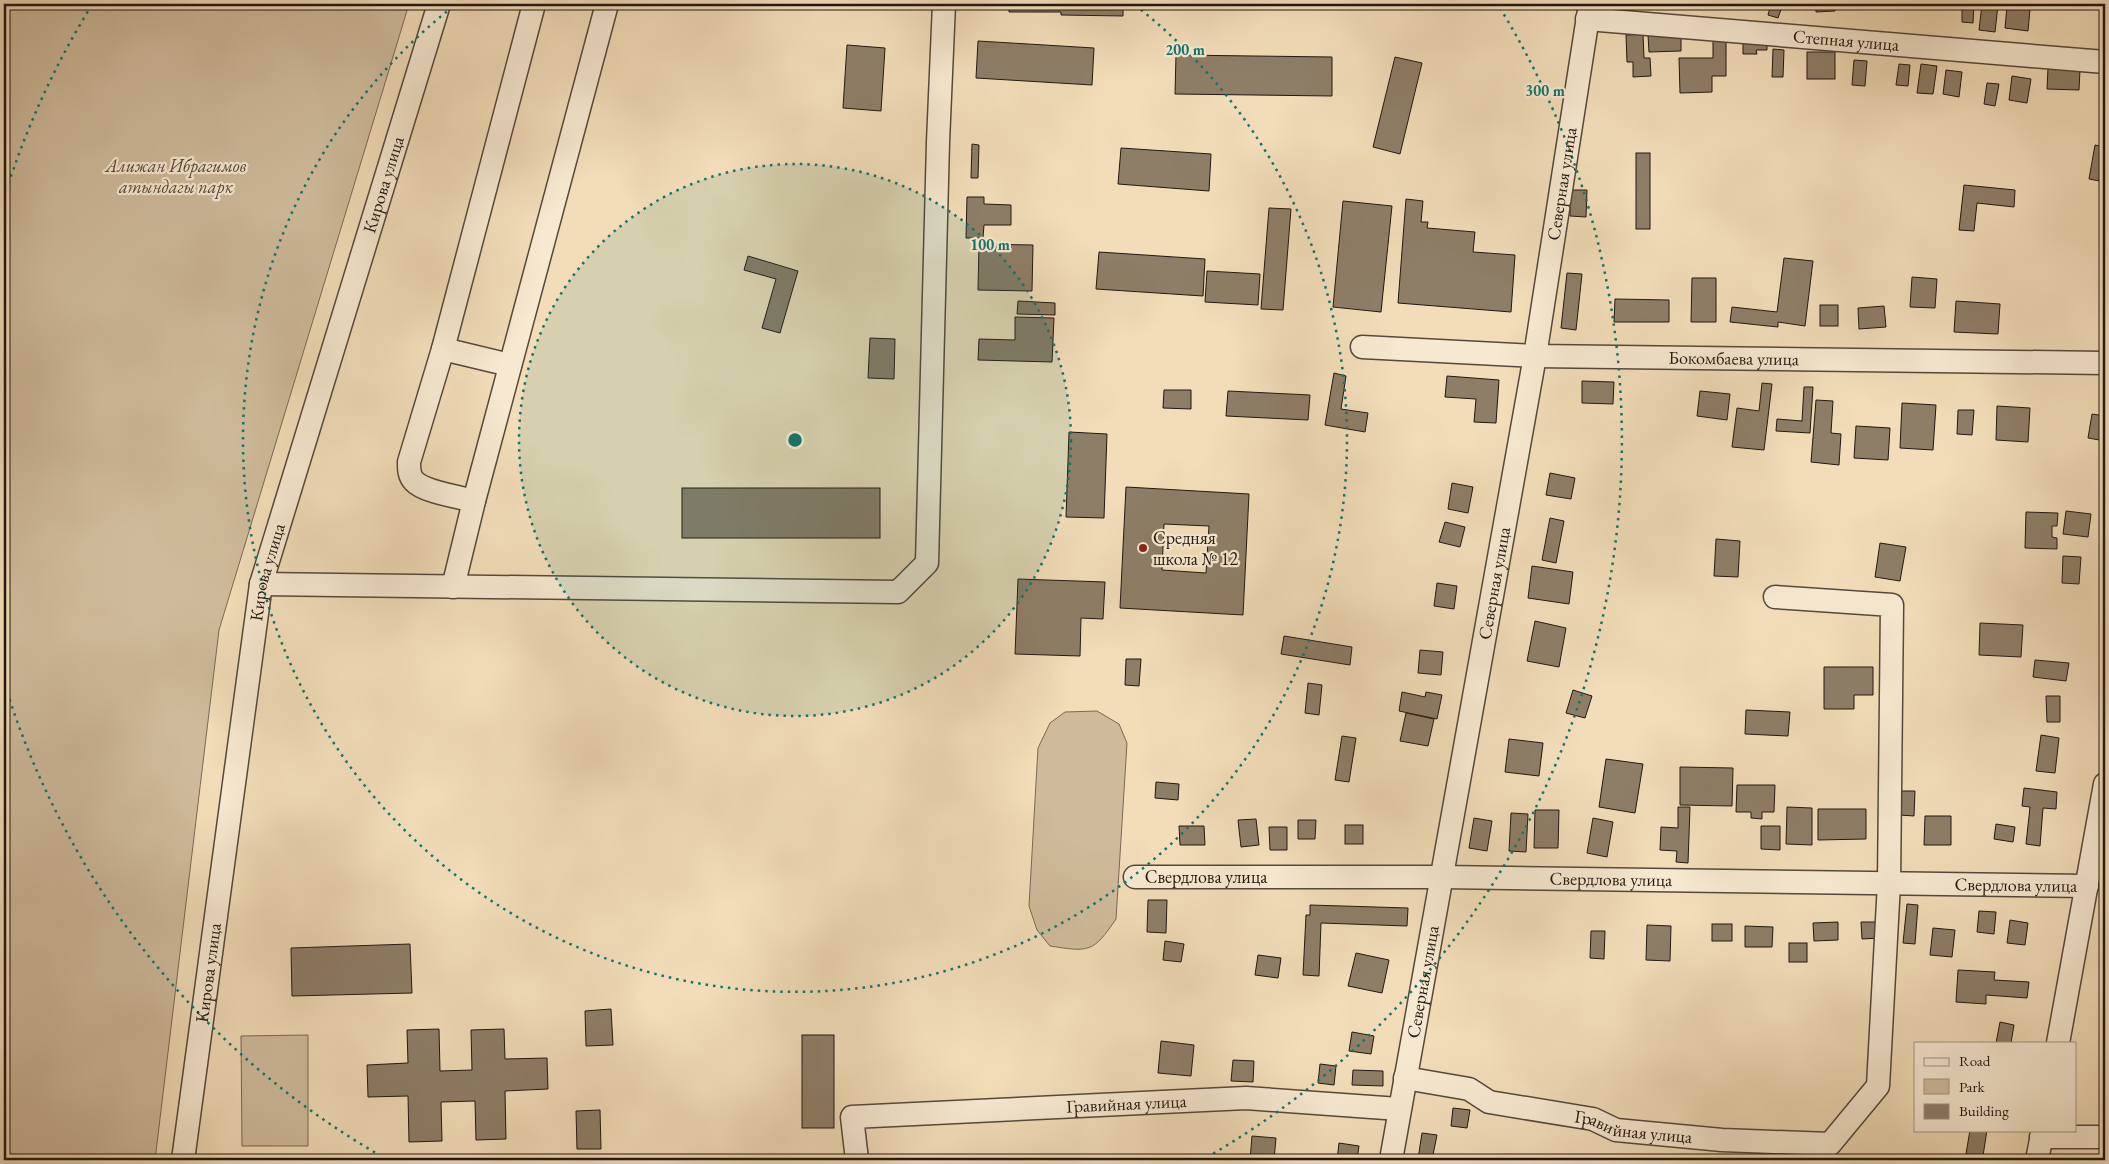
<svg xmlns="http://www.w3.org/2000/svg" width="2109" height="1164" viewBox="0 0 2109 1164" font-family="'EB Garamond',serif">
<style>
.green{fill:#cfbb9c;stroke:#786956}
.building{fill:#8e7e68;stroke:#221711;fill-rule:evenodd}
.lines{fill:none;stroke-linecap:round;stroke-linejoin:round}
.minor-casing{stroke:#56483b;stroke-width:25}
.minor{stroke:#f7e9d1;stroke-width:22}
.ring{fill:none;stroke:#0f766e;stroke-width:2.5;stroke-dasharray:2.5 5}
.poi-dot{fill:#8f2418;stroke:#f7e9d1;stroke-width:2}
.labels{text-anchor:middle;stroke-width:4.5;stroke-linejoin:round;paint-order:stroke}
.street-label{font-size:18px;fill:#221711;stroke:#f7e9d1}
.park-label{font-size:18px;font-style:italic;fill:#56483b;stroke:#f7e9d1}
.poi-label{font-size:18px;fill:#221711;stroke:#f7e9d1;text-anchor:start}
.centre{fill:#0f766e;stroke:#f7e9d1;stroke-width:2.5}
.ring-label{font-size:15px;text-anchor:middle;font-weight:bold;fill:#0f766e;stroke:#f7e9d1;stroke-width:4.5;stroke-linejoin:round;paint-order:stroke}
</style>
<rect width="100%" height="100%" fill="#f2ddb8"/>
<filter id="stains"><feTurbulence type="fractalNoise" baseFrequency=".004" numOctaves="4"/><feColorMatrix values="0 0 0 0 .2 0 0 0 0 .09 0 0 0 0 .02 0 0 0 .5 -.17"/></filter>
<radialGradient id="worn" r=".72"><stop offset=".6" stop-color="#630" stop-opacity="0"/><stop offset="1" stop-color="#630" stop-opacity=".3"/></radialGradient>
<g class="green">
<polygon points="4,4 409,4 219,630 155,1160 4,1160"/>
<path d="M1097,711l22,13 8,19 -11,176c-23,34 -27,33 -66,27l-13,-16 -8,-24 9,-158 12,-25 15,-11z"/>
<polygon points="308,1035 308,1146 242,1146 241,1036"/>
</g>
<g class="building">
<polygon points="1009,4 1123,4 1123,16 1061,15 1061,12 1009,12"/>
<polygon points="1771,4 1783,4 1778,18 1768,15"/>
<polygon points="1816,4 1835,4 1835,11 1816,12"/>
<polygon points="1962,4 1974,4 1973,23 1962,22"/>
<polygon points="1982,4 1998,5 1995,32 1979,30"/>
<polygon points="2007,6 2030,9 2028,31 2005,28"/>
<polygon points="1643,34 1644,58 1650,58 1651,76 1633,77 1633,62 1627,62 1626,35"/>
<polygon points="1681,34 1681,51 1649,52 1648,35"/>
<polygon points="1713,37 1726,37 1726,76 1712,76 1712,92 1680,93 1679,58 1713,58"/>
<polygon points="1743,39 1767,40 1767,50 1756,50 1757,54 1743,54"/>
<polygon points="978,41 1094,48 1092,85 976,78"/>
<polygon points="847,45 885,48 881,111 843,108"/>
<polygon points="1773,49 1784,50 1783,77 1772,77"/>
<rect x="1807" y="52" width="28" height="27"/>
<polygon points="1176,55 1332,57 1332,96 1175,94"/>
<polygon points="1395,57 1422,63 1400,154 1373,147"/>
<polygon points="1854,60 1867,61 1865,86 1852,85"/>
<polygon points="1899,64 1910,65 1908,86 1896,85"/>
<polygon points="1921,64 1937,66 1933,94 1917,93"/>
<polygon points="2048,68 2080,69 2079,90 2047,89"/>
<polygon points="1946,70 1962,72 1959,97 1943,94"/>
<polygon points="2012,76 2031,79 2027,103 2009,100"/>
<polygon points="1987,83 1999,84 1995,106 1984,104"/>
<polygon points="972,144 979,145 978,178 971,178"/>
<polygon points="2095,145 2105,147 2105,182 2089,179"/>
<polygon points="1121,148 1211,154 1209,191 1118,184"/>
<rect x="1636" y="153" width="14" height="76"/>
<polygon points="1964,185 2015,190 2014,207 1977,203 1974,231 1959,230"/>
<polygon points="1570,190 1587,190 1586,217 1570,216"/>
<polygon points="967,197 984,197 984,204 1011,205 1011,225 984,225 983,238 966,238"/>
<polygon points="1406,199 1423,201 1421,222 1428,222 1427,228 1475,232 1473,252 1515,255 1511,312 1398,303"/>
<polygon points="1343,201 1392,206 1381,312 1333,307"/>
<polygon points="1269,208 1291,209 1283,310 1261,309"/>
<polygon points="979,244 1033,245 1032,291 978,290"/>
<polygon points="1099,252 1205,259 1203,296 1096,289"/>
<polygon points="748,256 798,271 780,333 762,328 776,279 744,270"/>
<polygon points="1784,258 1813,261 1805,326 1778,322 1778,327 1730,322 1732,307 1777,312"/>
<polygon points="1207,271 1260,274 1258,305 1205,302"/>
<polygon points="1567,273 1582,274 1576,330 1561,328"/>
<polygon points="1912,277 1937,279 1935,308 1910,307"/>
<polygon points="1692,278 1716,278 1716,322 1691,322"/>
<polygon points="1615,299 1669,300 1669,322 1614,322"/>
<polygon points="1018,301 1055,303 1055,315 1017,314"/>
<polygon points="1956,301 2000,304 1998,334 1954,332"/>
<rect x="1820" y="305" width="18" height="21"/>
<polygon points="1884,306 1886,327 1859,329 1858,308"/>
<polygon points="1015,317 1054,318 1052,362 978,360 979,339 1015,340"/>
<polygon points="870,338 895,339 894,379 868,378"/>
<polygon points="1334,373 1346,376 1341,409 1368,413 1365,432 1325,425"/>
<polygon points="1447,376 1499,380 1496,423 1474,422 1476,399 1445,397"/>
<polygon points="1582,381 1614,382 1613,404 1582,403"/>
<polygon points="1762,383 1772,384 1764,450 1732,447 1737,408 1759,411"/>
<polygon points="1804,387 1813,387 1810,433 1776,431 1777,419 1802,421"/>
<polygon points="1164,390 1191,390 1191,409 1163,408"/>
<polygon points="1228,391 1310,395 1308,420 1226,416"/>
<polygon points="1700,391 1730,394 1727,420 1697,416"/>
<polygon points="1816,400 1833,401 1831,433 1841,434 1839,465 1811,462"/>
<polygon points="1902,403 1936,405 1933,450 1900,448"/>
<polygon points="1997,406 2030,408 2028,442 1996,440"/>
<polygon points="1958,410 1974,410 1972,435 1957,434"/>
<polygon points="2092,414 2105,416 2105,441 2088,438"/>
<polygon points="1856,426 1890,428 1888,460 1854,458"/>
<polygon points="1069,432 1107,434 1104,518 1066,517"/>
<polygon points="1550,473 1575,478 1571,499 1546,495"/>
<polygon points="1452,483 1473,487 1468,513 1448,509"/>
<path d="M1126,487l123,7 -6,121 -123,-7zM1164,524l45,2 -3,47 -44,-3z"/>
<rect x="682" y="488" width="198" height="50"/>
<polygon points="2066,511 2091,514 2088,537 2063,534"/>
<polygon points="2026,512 2058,513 2057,526 2052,526 2052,537 2057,538 2057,549 2025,548"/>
<polygon points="1550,518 1564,521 1556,563 1542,560"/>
<polygon points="1445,522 1465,527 1460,547 1439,542"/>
<polygon points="1716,539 1740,541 1738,577 1714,576"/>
<polygon points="1880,543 1906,547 1900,581 1875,577"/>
<polygon points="2063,556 2081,557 2079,584 2062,583"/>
<polygon points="1532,566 1573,572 1569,604 1528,598"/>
<polygon points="1018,579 1105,582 1103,619 1081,618 1080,656 1015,654"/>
<polygon points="1437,583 1457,586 1454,609 1434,606"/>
<polygon points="1535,621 1566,628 1559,667 1527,661"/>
<polygon points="1980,623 2023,625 2021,657 1979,655"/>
<polygon points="1284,636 1352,647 1350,665 1281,654"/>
<polygon points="1420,650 1443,652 1441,675 1418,673"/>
<polygon points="1126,659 1141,659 1139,686 1125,685"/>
<polygon points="2035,660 2069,663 2066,681 2033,677"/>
<polygon points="1824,667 1873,667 1873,695 1854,695 1854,709 1824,709"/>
<polygon points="1308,683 1322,685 1319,715 1305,713"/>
<polygon points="1573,690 1592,696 1585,718 1566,713"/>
<polygon points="1402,692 1425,697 1426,692 1442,695 1437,719 1399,711"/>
<polygon points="2046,696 2060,696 2060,722 2047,722"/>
<polygon points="1746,710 1790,712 1788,736 1745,734"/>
<polygon points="1406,713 1434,719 1428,746 1400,741"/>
<polygon points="2041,735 2059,738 2055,773 2036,771"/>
<polygon points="1342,736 1356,738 1349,782 1335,780"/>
<polygon points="1509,739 1543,743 1539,776 1505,772"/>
<polygon points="1606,759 1643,764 1635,813 1599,807"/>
<polygon points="1680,767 1733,768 1732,806 1680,805"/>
<polygon points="1156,782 1179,784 1178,800 1155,798"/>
<polygon points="1737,785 1775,785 1774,812 1762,812 1762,819 1751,818 1751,812 1736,812"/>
<polygon points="2024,788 2057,792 2056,809 2043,808 2040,846 2026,844 2030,807 2022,806"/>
<polygon points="1900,791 1915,791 1914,816 1899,815"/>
<polygon points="1678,807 1690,807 1688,863 1676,862 1677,851 1660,850 1661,827 1678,828"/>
<polygon points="1787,807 1812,808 1812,845 1786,844"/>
<polygon points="1818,809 1866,809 1866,839 1818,840"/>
<polygon points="1535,810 1559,810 1558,848 1534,848"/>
<polygon points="1511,813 1528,814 1526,852 1509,851"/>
<polygon points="1925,816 1951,816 1951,845 1924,845"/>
<polygon points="1474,818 1492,821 1487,851 1469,848"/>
<polygon points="1593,818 1613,822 1607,857 1587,853"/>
<polygon points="1256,819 1259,845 1241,847 1238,820"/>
<polygon points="1298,820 1316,820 1315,839 1298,839"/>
<polygon points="1996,824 2015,827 2013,842 1994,839"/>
<rect x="1345" y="825" width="18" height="19"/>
<polygon points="1179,826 1204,826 1205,845 1180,845"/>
<polygon points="1761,826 1780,826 1780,850 1761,849"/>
<polygon points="1269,827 1287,827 1287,850 1270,850"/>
<polygon points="1148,900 1167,900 1166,933 1147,932"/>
<polygon points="1907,904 1918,905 1915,944 1903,943"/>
<polygon points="1310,905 1408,908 1407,926 1321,923 1319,976 1303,975 1306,915 1310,915"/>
<polygon points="1979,911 1996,912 1994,934 1977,932"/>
<polygon points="2010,920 2028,923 2025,945 2007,943"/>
<polygon points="1838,922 1838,940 1814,941 1813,923"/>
<polygon points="1861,922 1878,922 1879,938 1862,939"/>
<rect x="1712" y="924" width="20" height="17"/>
<polygon points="1647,925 1671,926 1670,961 1646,960"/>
<polygon points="1745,926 1773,927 1772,947 1745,947"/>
<polygon points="1933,928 1955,930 1952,957 1930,955"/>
<polygon points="1591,931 1605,931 1604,959 1590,958"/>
<polygon points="1165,941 1184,944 1181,962 1163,960"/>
<rect x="1789" y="943" width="18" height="19"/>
<polygon points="410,944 412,993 292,996 291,948"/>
<polygon points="1356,953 1389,960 1382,993 1348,986"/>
<polygon points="1258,955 1281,958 1278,978 1255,975"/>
<polygon points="1958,970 1995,972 1994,980 2029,982 2027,998 1986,995 1986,1004 1956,1002"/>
<polygon points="611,1009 613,1045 586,1046 585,1011"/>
<polygon points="2000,1022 2014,1025 2011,1043 1996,1043"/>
<polygon points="439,1029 440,1071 472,1070 471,1030 504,1029 505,1059 547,1058 548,1089 505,1091 506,1139 476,1140 475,1101 441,1102 442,1141 409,1142 408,1096 368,1097 367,1065 408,1063 407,1030"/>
<polygon points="1352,1032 1374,1036 1371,1054 1349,1051"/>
<rect x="802" y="1035" width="32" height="93"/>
<polygon points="1161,1041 1194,1045 1191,1076 1158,1073"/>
<polygon points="1233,1060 1254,1061 1253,1082 1231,1081"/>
<polygon points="1320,1064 1336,1066 1334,1085 1318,1083"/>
<polygon points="1353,1070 1383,1071 1383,1086 1352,1085"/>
<polygon points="1453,1108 1470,1110 1467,1128 1451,1126"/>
<polygon points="600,1110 601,1149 577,1149 576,1111"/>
<polygon points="1970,1130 1987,1130 1983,1156 1966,1154"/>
<polygon points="1422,1133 1437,1135 1432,1160 1418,1159"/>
<polygon points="1252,1136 1276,1138 1274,1160 1250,1160"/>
<polygon points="1339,1143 1359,1146 1357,1160 1337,1160"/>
<polygon points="1676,1155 1696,1155 1696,1160 1677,1160"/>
</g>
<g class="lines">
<defs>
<g id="minor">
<path id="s1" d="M1587,19l518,43"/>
<path id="s2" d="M1362,347l173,9 570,7"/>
<polyline points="443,349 510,365"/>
<path d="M474,501c-15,-4 -50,-9 -60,-20 -5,-5 -5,-12 -5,-19l34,-113 91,-345"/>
<polyline points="261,584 898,592 927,563 938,142 944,4"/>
<polyline points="453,587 474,501 607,4"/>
<path id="s3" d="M1135,877h308l644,9"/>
<polyline points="2058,1043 2105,784"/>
<path id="s4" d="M1405,1078l64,11 20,13 104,17 23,11 106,10 108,4 48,-58 11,-203 3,-278 -117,-8"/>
<polyline points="2041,1137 2105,1137"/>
<path id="s5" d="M183,1160l78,-576 178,-580"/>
<path id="s6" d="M857,1160l-5,-43 394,-19 153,11"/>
<path id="s7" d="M1391,1160l144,-804 55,-352"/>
<polyline points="2037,1160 2043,1130"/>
</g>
</defs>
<use href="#minor" class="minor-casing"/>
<use href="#minor" class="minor"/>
</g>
<circle cx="795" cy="440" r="276" fill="#0f766e" fill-opacity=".12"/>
<g class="ring">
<circle cx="795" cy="440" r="276"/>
<path d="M1135 5A552 552 0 1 1 455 5"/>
<path d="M388 1160A827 827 0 0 1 4 682M4 198A827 827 0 0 1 90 8M1500 8A827 827 0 0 1 1202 1160"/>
</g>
<circle class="poi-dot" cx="1143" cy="548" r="5"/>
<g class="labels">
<g class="street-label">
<text dy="6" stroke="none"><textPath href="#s1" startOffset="260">Степная улица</textPath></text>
<text dy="6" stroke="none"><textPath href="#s7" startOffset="991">Северная улица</textPath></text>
<text dy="6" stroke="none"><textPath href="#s5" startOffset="999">Кирова улица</textPath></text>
<text dy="6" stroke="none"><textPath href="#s2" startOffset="372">Бокомбаева улица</textPath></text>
<text dy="6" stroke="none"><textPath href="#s5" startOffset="594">Кирова улица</textPath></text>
<text dy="6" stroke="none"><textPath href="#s7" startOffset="586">Северная улица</textPath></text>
<text dy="6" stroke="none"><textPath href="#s3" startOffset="71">Свердлова улица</textPath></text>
<text dy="6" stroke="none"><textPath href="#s3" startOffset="476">Свердлова улица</textPath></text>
<text dy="6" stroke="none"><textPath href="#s3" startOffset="881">Свердлова улица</textPath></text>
<text dy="6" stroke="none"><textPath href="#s5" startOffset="189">Кирова улица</textPath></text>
<text dy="6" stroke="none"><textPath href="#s7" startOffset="181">Северная улица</textPath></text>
<text dy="6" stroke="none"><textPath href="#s6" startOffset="318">Гравийная улица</textPath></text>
<text dy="6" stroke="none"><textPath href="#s4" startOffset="236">Гравийная улица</textPath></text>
</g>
<g class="park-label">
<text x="176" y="172">Алижан Ибрагимов<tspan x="176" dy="21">атындагы парк</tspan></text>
</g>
<g class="poi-label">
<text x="1153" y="544">Средняя<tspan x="1153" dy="21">школа № 12</tspan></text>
</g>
</g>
<circle cx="795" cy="440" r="8" class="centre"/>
<g class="ring-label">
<text x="1185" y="55">200 m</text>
<text x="1545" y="96">300 m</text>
<text x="990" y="250">100 m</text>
</g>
<rect width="2109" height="1164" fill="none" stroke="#f2ddb8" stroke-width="20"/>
<rect x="5" y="5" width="2099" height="1154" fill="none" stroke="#221711" stroke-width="2.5"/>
<rect x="10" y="10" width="2089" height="1144" fill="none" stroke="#221711"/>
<rect x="1914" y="1042" width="162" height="90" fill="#f7e9d1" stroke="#a29584"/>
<rect x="1924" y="1058" width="25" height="8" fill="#f7e9d1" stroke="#a29584"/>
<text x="1959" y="1066" font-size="15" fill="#221711">Road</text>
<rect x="1924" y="1079" width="25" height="15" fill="#cfbb9c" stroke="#a29584"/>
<text x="1959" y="1092" font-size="15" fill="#221711">Park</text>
<rect x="1924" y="1104" width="25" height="15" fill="#8e7e68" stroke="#a29584"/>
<text x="1959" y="1116" font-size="15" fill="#221711">Building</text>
<rect width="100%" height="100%" filter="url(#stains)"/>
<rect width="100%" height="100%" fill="url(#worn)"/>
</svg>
